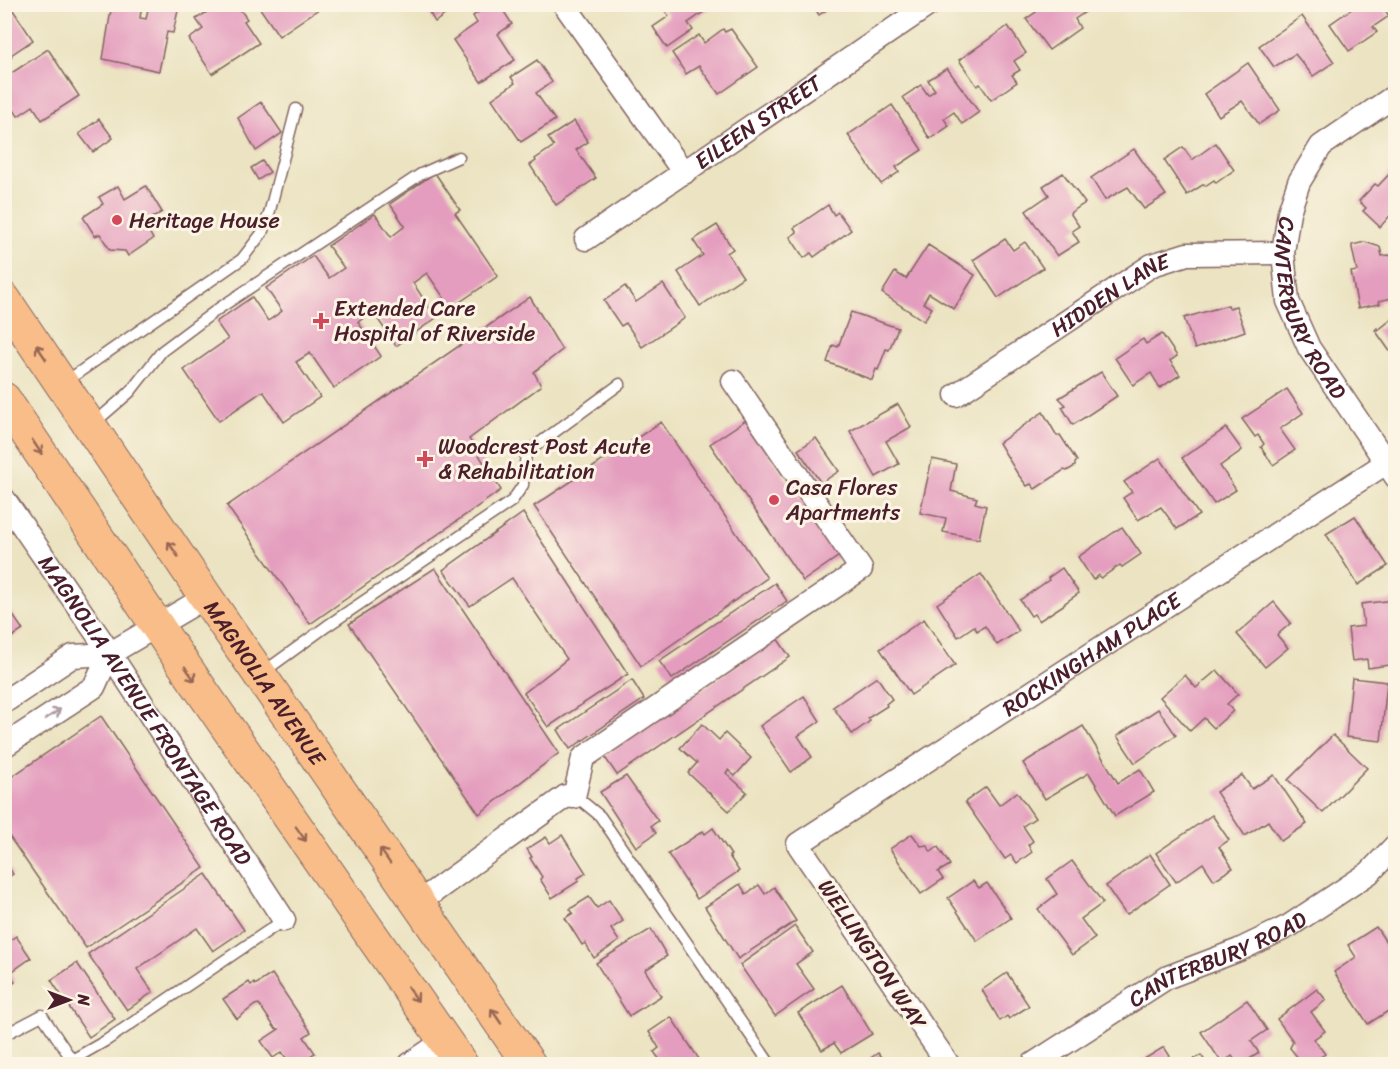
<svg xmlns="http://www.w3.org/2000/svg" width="1400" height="1069" viewBox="0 0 1400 1069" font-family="Sriracha,sans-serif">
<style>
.building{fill:#e49dbe}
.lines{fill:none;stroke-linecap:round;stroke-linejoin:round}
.service-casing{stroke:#826460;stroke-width:13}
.minor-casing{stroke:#826460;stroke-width:25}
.primary-casing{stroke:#826460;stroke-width:35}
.service{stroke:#fff;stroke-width:10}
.minor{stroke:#fff;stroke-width:22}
.primary{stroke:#f8bd88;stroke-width:33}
.oneway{stroke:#986655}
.oneway2{stroke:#ae9aa0}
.poi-dot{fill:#d1495b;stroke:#fcf5e5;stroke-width:2}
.labels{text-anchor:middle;stroke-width:6;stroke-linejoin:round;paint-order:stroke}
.street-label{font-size:22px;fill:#4a1f2b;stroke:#fcf5e5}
.poi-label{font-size:22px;fill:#4a1f2b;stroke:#fcf5e5;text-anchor:start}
</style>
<rect width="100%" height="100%" fill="#fcf5e5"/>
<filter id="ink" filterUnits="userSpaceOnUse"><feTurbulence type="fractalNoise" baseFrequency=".0167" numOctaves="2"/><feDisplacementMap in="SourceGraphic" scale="12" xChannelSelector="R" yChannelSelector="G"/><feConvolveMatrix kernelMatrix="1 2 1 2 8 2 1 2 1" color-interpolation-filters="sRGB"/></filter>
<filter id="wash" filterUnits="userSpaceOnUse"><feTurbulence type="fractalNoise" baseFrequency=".008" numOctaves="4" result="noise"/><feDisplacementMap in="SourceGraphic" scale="24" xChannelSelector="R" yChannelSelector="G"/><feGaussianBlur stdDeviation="1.35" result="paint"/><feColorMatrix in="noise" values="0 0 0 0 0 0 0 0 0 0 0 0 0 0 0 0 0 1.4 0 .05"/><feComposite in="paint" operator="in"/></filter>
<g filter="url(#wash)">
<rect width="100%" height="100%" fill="#ebe3c1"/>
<g id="blocks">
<g class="building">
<polygon points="4,4 9,4 33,40 11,55 12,57 4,62"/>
<polygon points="112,4 142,4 140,18 146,19 149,4 179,6 173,33 167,32 159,71 103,59"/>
<polygon points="257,4 326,4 279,36"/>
<polygon points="424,4 460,4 435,22"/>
<polygon points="460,4 479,4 467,13"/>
<polygon points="490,4 499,4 512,24 498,34 515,60 481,82 453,40 477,23 473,16"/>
<polygon points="655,4 715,4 688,23 693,30 667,48 653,27 669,16 663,8 659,11"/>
<polygon points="812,4 835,4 819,15"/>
<polygon points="1039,4 1088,4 1091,8 1075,19 1080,28 1049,50 1026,19 1036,12 1033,8"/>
<polygon points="1359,4 1381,4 1389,16 1373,27 1377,32 1349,51 1330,24"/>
<polygon points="218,5 237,5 247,19 244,21 259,43 212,74 189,39 203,29 196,19"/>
<polygon points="1302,16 1334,62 1313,76 1295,54 1274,67 1259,46"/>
<polygon points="1008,26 1026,53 1014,61 1020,70 1012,75 1017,82 991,100 980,84 977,86 959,60"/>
<polygon points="723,29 725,32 731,29 758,67 719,94 699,66 686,74 672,53 699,35 704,43"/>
<polygon points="48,49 79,96 42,120 33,106 18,116 4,95 4,78"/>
<polygon points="537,60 552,82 536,93 555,120 521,142 492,99 515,83 511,77"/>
<polygon points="1248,63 1280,110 1259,124 1242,101 1219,116 1204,94"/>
<polygon points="947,68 979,112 962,124 954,112 944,119 949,126 930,139 903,97 921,85 928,95 935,90 928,80"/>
<polygon points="261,102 282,133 256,151 238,118"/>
<polygon points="892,105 922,150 896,167 899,172 881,184 848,135"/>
<polygon points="99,119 113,138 93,152 79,134"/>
<polygon points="574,121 588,142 576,150 596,178 556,205 530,165 536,161 535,159 554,146 548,138"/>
<polygon points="1216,143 1234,170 1216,183 1214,180 1205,186 1204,184 1187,195 1164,160 1183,147 1192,160"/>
<polygon points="1134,149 1166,195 1144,209 1128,187 1105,200 1091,178"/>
<polygon points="262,161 270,172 258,180 251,168"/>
<polygon points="1396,167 1396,209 1380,227 1363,211 1366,208 1359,201 1375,184 1378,186"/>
<polygon points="435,173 460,210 455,213 498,276 451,308 427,273 413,283 436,318 396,346 373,312 358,322 381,356 334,388 310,353 296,362 320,397 284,422 263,391 219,421 184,370 228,339 216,322 252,297 268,321 282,311 266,288 313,256 329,278 344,268 328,246 375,214 391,237 405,226 390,204"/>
<polygon points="1063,173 1085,203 1070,213 1079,226 1072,231 1079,242 1057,256 1026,211 1049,195 1043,186"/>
<polygon points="118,186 125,199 146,186 162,212 144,223 153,239 128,256 125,251 110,250 100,234 95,236 83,217 103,204 99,197"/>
<polygon points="828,205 834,215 838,212 851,230 814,257 811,253 804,258 790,237 797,232 794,228"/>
<polygon points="717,225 733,249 727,253 743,277 700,306 678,272 703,255 693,240"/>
<polygon points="1005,239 1013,250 1025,242 1043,268 998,298 973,260"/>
<polygon points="1365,242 1380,247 1382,256 1389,255 1396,260 1396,297 1379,301 1380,304 1358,308 1351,272 1357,271 1352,248 1352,245"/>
<polygon points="928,245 975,275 954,309 929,293 923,303 932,308 924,321 882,293 895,272 906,279"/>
<polygon points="663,284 685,318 642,347 626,323 621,326 604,301 625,286 636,302"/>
<polygon points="530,297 562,350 534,372 541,386 469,439 501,490 310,624 227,506"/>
<polygon points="1228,305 1229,308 1236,306 1245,331 1195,349 1184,318"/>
<polygon points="851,312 898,328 889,350 886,349 878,370 876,369 872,380 827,362 833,345 838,347"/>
<polygon points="1396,316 1396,360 1375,330 1377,328 1378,330"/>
<polygon points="1162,334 1177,356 1170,361 1180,375 1160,388 1151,373 1133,385 1115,358 1143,339 1146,344"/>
<polygon points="1101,372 1117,396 1073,425 1062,407 1066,405 1059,398"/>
<polygon points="1287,389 1303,413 1280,429 1295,450 1273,465 1261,447 1264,444 1258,435 1255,437 1242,419"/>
<polygon points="898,404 911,427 886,441 899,464 876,477 850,431"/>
<polygon points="1043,412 1057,436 1060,435 1077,461 1075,463 1075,466 1067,471 1064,470 1035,489 1031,484 1027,486 1017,473 999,443"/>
<polygon points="746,420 839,556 803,581 710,444"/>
<polygon points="661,422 767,578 641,666 534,506"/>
<polygon points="1226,428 1242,450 1220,466 1236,490 1214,504 1182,458"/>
<polygon points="816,438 839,471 821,483 798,450"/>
<polygon points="1160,458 1199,515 1177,529 1161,507 1138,520 1123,498 1132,492 1124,482"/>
<polygon points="932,459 956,464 951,491 977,498 975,503 986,506 979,539 943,532 946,518 920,513"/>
<polygon points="523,513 628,674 548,727 524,693 567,659 512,578 470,606 443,570"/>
<polygon points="1355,516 1388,566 1358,585 1326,534"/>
<polygon points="1122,527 1141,554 1122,567 1120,565 1101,578 1099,575 1093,580 1078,557"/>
<polygon points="435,568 559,753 479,814 349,624"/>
<polygon points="1062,568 1079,593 1065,603 1065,604 1039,621 1034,614 1031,616 1020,600 1049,580 1048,578"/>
<polygon points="981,574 1019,631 997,645 985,626 977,631 974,626 958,637 937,604"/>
<polygon points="775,583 787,601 672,679 659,661"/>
<polygon points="1394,600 1396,664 1368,668 1367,659 1352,661 1348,628 1364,626 1361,604"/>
<polygon points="4,602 23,630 4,642"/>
<polygon points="1274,602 1291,623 1277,635 1288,648 1265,667 1237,634"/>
<polygon points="924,619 955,665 911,695 880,649"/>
<polygon points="777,638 790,657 617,775 604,756"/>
<polygon points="1217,670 1238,694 1227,704 1233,711 1214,728 1204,718 1190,731 1160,697 1185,675 1196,688"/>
<polygon points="877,677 892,699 886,704 887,706 868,718 870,721 852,734 833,707"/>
<polygon points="1352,678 1387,682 1381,741 1346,737"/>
<polygon points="632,680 644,699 570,749 558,730"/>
<polygon points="804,696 820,721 798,736 812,757 791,772 760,726"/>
<polygon points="1158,709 1176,735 1135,763 1117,736"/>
<polygon points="101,716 204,868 86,948 4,829 4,782"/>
<polygon points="702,724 719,740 725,733 751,758 735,776 728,770 726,773 747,792 729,811 688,773 697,763 680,748"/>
<polygon points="1083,726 1118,783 1140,769 1154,792 1115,816 1089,773 1045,799 1023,763"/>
<polygon points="1333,735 1367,768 1323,813 1288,780"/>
<polygon points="1242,775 1252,789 1274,775 1307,824 1281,841 1268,821 1245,836 1216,792"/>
<polygon points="626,776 658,821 651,826 656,833 636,847 600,792"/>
<polygon points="986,787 999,805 1017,792 1035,818 1023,826 1033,841 1028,845 1032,852 1017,863 1011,855 1005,859 965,802"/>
<polygon points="1212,815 1229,840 1219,847 1233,868 1214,880 1203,863 1176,882 1156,853"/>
<polygon points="713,828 731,855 729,856 739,871 697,899 668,854 703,831 705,834"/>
<polygon points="912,834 921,846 927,845 931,852 938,847 950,865 938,872 943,879 921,894 890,849"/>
<polygon points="562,835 586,873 578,878 579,881 552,898 540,879 542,877 530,858 532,857 527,849 546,837 550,843"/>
<polygon points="1150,854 1170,884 1126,915 1106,886"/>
<polygon points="4,861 13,874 4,880"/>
<polygon points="1072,861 1103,903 1081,919 1095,938 1072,955 1038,909 1057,894 1047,879"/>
<polygon points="206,874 244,930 213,951 197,928 137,969 153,992 127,1010 88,954"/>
<polygon points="973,881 979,888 987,883 1011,918 977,941 948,898"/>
<polygon points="740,884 746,894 759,885 765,894 774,887 796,921 738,959 705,907"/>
<polygon points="589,897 597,908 609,900 623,921 611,929 619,941 594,958 585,943 582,945 565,918 573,913 570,909"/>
<polygon points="795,926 813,952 796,964 814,989 775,1016 740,965"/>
<polygon points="1376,927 1396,957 1396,1006 1368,1024 1334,972 1356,957 1348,945"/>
<polygon points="651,929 667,956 645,970 661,996 629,1016 596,963"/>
<polygon points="4,934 9,941 16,936 31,958 10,973 15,982 4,990"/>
<polygon points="77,963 115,1019 89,1037 51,980"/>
<polygon points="1007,973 1029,1006 1009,1019 1007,1016 1000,1021 982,990"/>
<polygon points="272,974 311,1032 304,1037 315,1053 297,1064 290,1064 282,1052 273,1058 261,1041 279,1029 275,1028 259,1004 255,1005 237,1019 223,999 249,982 251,985 254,983 255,985"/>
<polygon points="842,985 872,1034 841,1053 834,1043 822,1050 798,1013"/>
<polygon points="1317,989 1326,1000 1311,1012 1325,1031 1314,1039 1325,1054 1310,1064 1303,1064 1290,1048 1293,1041 1277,1019"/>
<polygon points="1247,1000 1267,1030 1251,1041 1259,1053 1242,1064 1238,1064 1232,1056 1222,1063 1201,1032"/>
<polygon points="671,1017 701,1062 698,1064 663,1064 654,1052 659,1048 649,1032"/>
<polygon points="1164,1047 1175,1064 1136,1064"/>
<polygon points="878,1053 886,1064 862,1064"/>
<polygon points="1201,1055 1207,1064 1186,1064"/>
</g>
</g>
</g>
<g filter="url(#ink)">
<use href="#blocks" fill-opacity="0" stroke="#826460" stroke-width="1.5"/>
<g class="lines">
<defs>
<g id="service">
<polyline points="65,382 242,259 262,233 269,214 296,109"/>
<polyline points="93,424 130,392 162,351 218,309 421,174 459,157"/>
<polyline points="262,673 327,626 512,501 523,485 526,453 620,384"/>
<polyline points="574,797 578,798 600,816 770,1064"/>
<polyline points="4,1035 42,1015 72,1060 107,1040 284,920"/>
</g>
<g id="minor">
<polyline points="564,4 684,173"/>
<path id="s1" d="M1396,95l-75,51 -22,36 -10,30 -6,41 5,48 21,47 87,129"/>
<path id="s2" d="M586,239l344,-235"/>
<path id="s3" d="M956,395l196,-130 35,-11 96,-1"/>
<path id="s4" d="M4,499l97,141 183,280"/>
<polyline points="4,702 73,656 109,654 206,597"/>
<polyline points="4,746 94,687 109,654"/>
<polyline points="418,903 566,796 574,797 583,758 861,569 733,381"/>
<polyline points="410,1064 445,1040"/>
<path id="s5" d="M948,1064l-150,-220 588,-381"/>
<path id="s6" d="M1033,1064l135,-87 71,-27 50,-24 80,-53 27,-28"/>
</g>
<g id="primary">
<path id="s7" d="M4,299l202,298 323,467"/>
<polyline points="4,399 168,642 461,1064"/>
</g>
</defs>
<use href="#service" class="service-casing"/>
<use href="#minor" class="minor-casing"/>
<use href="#primary" class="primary-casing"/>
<use href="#service" class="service"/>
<use href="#minor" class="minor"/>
<use href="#primary" class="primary"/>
</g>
<defs><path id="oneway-shaft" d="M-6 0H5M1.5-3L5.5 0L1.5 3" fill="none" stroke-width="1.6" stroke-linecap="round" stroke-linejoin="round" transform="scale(1.5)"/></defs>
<g class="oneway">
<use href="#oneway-shaft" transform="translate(41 352) rotate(-124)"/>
<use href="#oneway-shaft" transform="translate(37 447) rotate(56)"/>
<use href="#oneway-shaft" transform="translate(173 549) rotate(-124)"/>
<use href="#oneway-shaft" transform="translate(190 674) rotate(55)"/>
<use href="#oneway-shaft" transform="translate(301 834) rotate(55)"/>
<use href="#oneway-shaft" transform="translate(385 856) rotate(-125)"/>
<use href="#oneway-shaft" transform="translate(413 994) rotate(55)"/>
<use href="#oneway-shaft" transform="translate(496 1016) rotate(-124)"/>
</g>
<use class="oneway2" href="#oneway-shaft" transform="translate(53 714) rotate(-33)"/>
</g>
<g class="poi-dot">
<circle cx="117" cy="220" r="6"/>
<path d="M318 312h6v6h6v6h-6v6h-6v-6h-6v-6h6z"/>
<path d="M422 450h6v6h6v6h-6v6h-6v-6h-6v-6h6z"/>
<circle cx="774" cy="500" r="6"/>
</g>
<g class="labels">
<g class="street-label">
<text dy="8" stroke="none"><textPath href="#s2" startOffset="208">EILEEN STREET</textPath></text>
<text dy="8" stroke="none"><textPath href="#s3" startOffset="184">HIDDEN LANE</textPath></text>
<text dy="8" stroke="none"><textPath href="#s1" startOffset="267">CANTERBURY ROAD</textPath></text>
<text dy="8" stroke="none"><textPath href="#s5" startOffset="616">ROCKINGHAM PLACE</textPath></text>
<text dy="8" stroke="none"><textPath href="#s7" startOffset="464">MAGNOLIA AVENUE</textPath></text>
<text dy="8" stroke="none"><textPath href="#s4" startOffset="254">MAGNOLIA AVENUE FRONTAGE ROAD</textPath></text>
<text transform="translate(873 954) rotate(56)" y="8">WELLINGTON WAY</text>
<text dy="8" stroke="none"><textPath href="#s6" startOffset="213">CANTERBURY ROAD</textPath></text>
</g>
<g class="poi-label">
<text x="129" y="228">Heritage House</text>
<text x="334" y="316">Extended Care<tspan x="334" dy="25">Hospital of Riverside</tspan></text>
<text x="438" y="454">Woodcrest Post Acute<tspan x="438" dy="25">&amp; Rehabilitation</tspan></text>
<text x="786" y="495">Casa Flores<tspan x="786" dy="25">Apartments</tspan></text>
</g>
</g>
<rect width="1400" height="1069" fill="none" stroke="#fcf5e5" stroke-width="24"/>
<g transform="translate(69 1000) rotate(90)" stroke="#fcf5e5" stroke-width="4.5" paint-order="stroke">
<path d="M0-4.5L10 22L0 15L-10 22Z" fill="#4a1f2b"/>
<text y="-9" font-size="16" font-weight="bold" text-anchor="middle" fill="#4a1f2b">N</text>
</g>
</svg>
